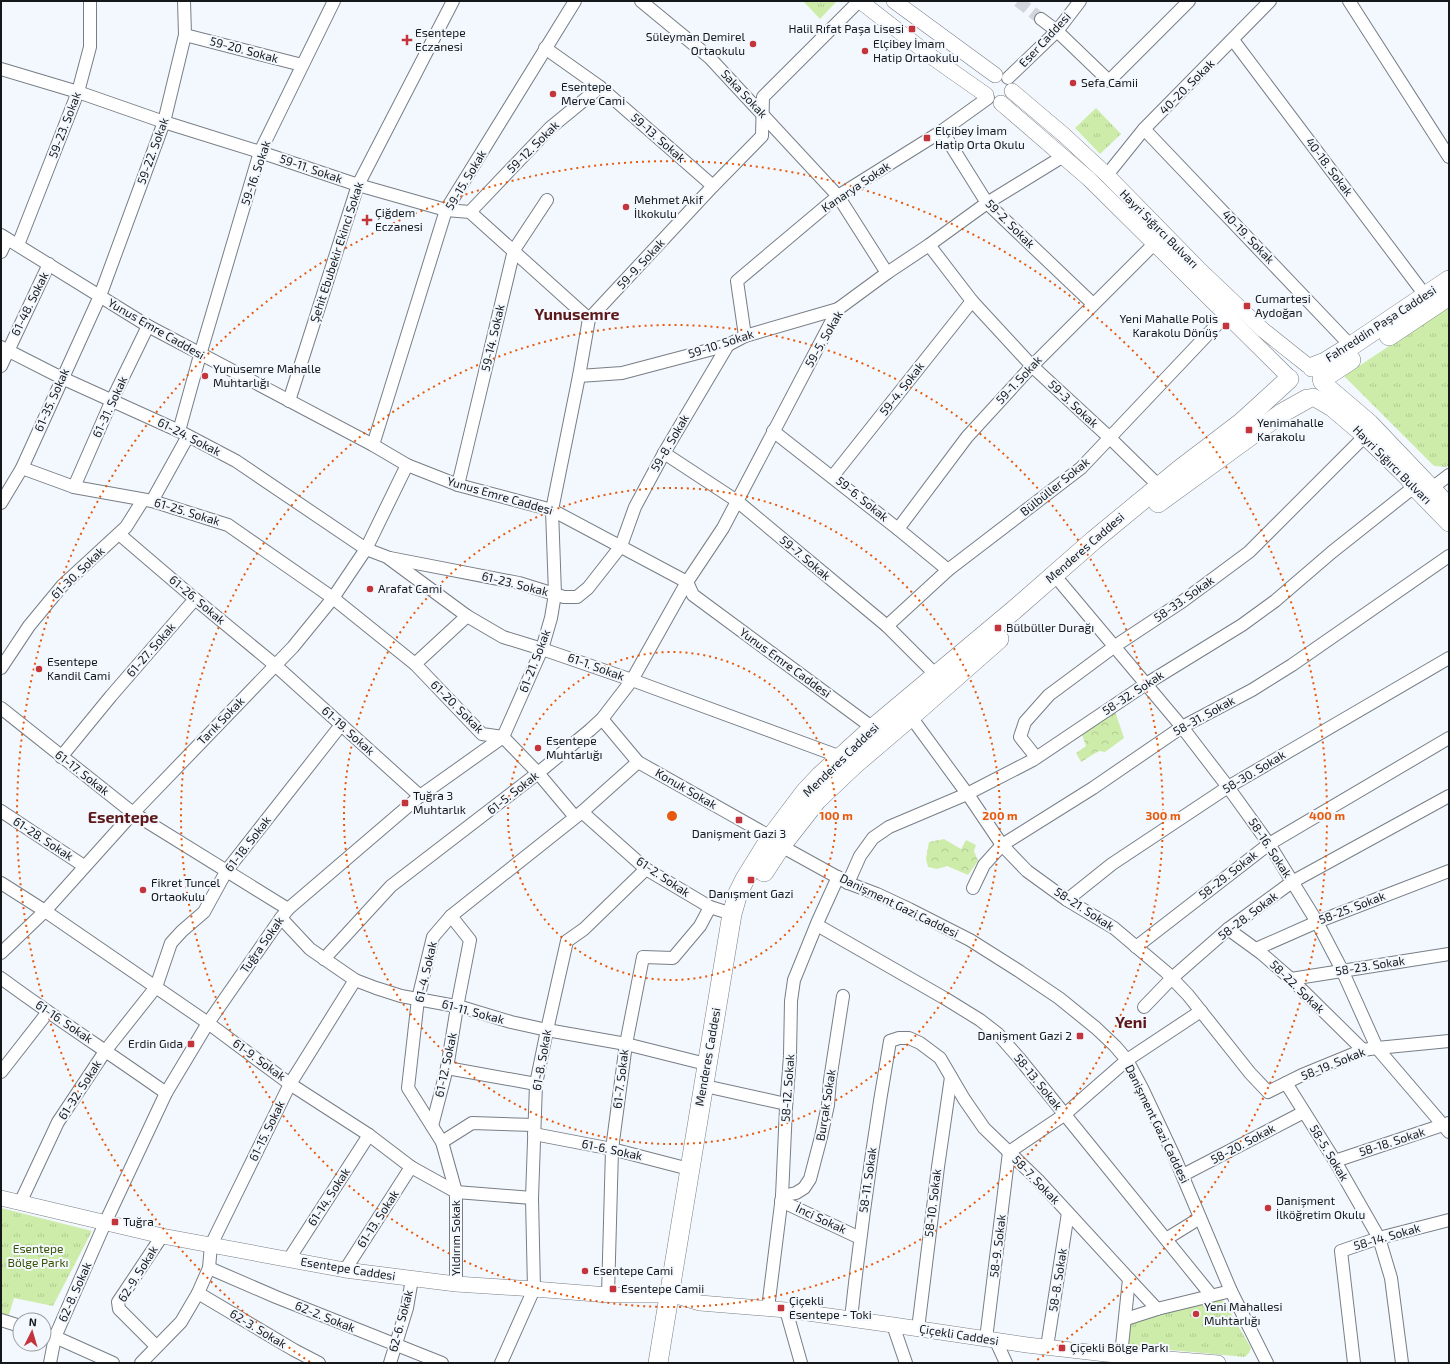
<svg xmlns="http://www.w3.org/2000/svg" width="1450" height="1364" viewBox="0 0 1450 1364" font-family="'Exo 2',sans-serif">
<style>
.grass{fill:url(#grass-tufts)}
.forest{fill:url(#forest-crowns)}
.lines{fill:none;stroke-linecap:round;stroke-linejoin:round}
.minor-tunnel{stroke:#d2d6dc;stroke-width:12;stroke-dasharray:12 6;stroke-linecap:butt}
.minor-casing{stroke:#777e86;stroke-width:14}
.tertiary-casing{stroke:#777e86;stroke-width:16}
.secondary-casing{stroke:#777e86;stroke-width:18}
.primary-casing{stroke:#777e86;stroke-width:20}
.minor{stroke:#fff;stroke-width:12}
.tertiary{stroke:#fff;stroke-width:15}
.secondary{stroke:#fff;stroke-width:17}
.primary{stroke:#fff;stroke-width:19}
.ring{fill:none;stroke:#e8590c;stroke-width:2;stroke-dasharray:2 4}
.poi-dot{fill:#c4353b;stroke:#f3f8fe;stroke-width:1.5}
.labels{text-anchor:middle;stroke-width:4;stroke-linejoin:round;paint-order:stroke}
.poi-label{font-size:12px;fill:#15181b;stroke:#f3f8fe;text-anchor:start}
.street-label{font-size:12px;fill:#15181b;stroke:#f3f8fe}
.park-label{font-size:12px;fill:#385202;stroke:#f3f8fe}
.district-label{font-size:16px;font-weight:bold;fill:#5d181a;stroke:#f3f8fe}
.centre{fill:#e8590c;stroke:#f3f8fe;stroke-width:2}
.ring-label{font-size:12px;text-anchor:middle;font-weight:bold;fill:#e8590c;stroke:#f3f8fe;stroke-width:4;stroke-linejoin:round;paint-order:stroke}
</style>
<defs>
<pattern id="grass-tufts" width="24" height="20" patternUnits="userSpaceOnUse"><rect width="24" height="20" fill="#ceeca9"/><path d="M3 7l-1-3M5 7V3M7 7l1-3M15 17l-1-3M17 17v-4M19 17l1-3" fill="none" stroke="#b0ca91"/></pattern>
<pattern id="forest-crowns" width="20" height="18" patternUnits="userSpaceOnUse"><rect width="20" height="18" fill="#ceeca9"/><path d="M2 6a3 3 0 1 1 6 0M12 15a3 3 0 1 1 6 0" fill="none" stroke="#b0ca91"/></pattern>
</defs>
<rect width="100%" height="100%" fill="#f3f8fe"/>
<g class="grass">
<polygon points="803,1 837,1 820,19"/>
<polygon points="1096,108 1121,134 1100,154 1075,128"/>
<polygon points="1449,306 1449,465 1446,467 1434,466 1344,376"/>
<polygon points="1,1208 92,1231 53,1306 14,1298 9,1315 1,1313"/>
<polygon points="1222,1298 1251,1348 1249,1353 1245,1357 1127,1346 1132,1319"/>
</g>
<g class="forest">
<polygon points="1115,711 1124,738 1105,752 1099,751 1081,762 1076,753 1086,746 1082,735"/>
<polygon points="944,839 961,849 966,840 976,845 974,851 978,861 968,875 947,866 937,869 928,867 926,859 929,842"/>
</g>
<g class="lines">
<polyline class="minor-tunnel" points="1018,1 1041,19"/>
<defs>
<g id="minor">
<polyline points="641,1 709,57 838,196 887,273"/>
<polyline points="1349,1 1449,157"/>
<polyline points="1041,19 1057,31 1109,81 1189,1"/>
<polyline points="185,35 302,65"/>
<polyline points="1233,40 1425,295"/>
<polyline points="545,48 600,87 713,186"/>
<polyline points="1,69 78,92 164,122 260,152 358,185 446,210 470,212 589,319"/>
<polyline points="1008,78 1057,31 1080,1"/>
<polyline points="1144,129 1351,346"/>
<polyline points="942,131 987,203 1093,304"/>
<polyline points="1107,175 1144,129 1270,1"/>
<polyline points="470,212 550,128 600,87"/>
<polyline points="1,235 148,326 373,445 407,465 458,485 552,510 687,582 693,595 873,728"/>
<polyline points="18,245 78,92 90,47 90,1"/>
<polyline points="929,245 972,301 1032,366 1111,439 1159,486"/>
<polyline points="1,252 7,239"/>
<polyline points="745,336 737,281 838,196 942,131 988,98"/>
<polyline points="1,347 62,378 179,431 236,461 366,549 387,557 467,616 503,637 542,649 632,680 841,757"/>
<polyline points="1,366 49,264"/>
<polyline points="579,376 622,373 728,345 745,336 838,309"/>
<polyline points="289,401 358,185 453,1"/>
<polyline points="179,431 200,355 260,152 334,1"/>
<polyline points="773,431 898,529 948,570"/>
<polyline points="373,445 446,210 575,1"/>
<polyline points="664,453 737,501 887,626 936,675"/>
<polyline points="22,468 74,487 152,501 228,525 333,598 415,664 482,734 503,737 538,773 575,817"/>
<polyline points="833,476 972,301"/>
<polyline points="458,485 514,250 547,200"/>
<polyline points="74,487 112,400 148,326"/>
<polyline points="1432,488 1449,475"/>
<polyline points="152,501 188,436"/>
<polyline points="1,503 22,468 100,296 164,122 185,35 184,1"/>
<polyline points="898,529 967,437 1032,366 1154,244"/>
<polyline points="119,534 195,599 275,665 420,796"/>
<polyline points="390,558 519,583 564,597 577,597 588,588 621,546 635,507 664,453 728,345"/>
<polyline points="1061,583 1182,727 1228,787 1269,844 1317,922 1342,970 1377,1048 1449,1132"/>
<polyline points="887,626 948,570 1081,468 1226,315"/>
<polyline points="415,664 467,616"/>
<polyline points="1,668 29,626 62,586 126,527 143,500"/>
<polyline points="1,708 133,813 288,909"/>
<polyline points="911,717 971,799 1002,845 1027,871 1067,900 1114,928 1166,972 1188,995 1250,1073 1268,1092 1302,1075 1363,1050 1377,1048 1449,1041"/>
<polyline points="602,719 638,762 771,837 781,846 848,883 877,894 909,909 970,940 1019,971 1059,998 1096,1028 1115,1046 1127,1060 1142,1088 1175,1158 1231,1291 1267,1363"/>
<polyline points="61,757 111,696 195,599"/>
<polyline points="1036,757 1020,737 1025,722 1049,695 1115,646 1183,601 1249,552 1365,436"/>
<polyline points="1,811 84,866"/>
<polyline points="582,812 646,869 710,907 732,914"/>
<polyline points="1,883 45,911 208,1023 290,1084 369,1135 411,1167 456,1192 532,1198"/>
<polyline points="848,883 860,856 873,838 889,827 967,794 1033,760 1146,684 1242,625 1275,601 1332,552 1414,487"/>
<polyline points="973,888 984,865 1002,845 1093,788 1182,727 1252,690 1292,665 1449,556"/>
<polyline points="1067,900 1112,864 1228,787 1449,658"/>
<polyline points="281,918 310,949 355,980 376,988 401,996 461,1007 511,1022 547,1030 626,1044 706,1064"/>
<polyline points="817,925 946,999 980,1020 998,1034 1019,1058 1211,1295"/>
<polyline points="1228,929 1261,953 1291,979 1363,1050"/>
<polyline points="1136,947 1269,844 1449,738"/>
<polyline points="1256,949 1317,922 1449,871"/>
<polyline points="1,953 45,911 133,813 293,647 333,598 366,549 407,465"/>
<polyline points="324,959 391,886 538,773 590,730 602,719 632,680 687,582 723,528 838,309 887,273 929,245 987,203 1062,157"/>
<path d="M1,978c54,40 110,76 165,115"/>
<polyline points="1291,979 1449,954"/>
<polyline points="1144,1007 1172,978 1228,929 1292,882 1449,796"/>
<polyline points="447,1068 536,1084"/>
<polyline points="1,1072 48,1012"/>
<polyline points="1286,1083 1335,1161 1379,1238 1391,1278 1402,1363"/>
<polyline points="714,1088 786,1104"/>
<polyline points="432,1126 447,1068 457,1007 470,940 451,916"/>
<polyline points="534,1134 612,1149 689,1169"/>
<polyline points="442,1142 472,1123 534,1125"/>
<polyline points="1335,1161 1449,1123"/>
<polyline points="1183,1175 1304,1112"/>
<polyline points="782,1196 796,1193 804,1188 810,1179 821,1137 828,1105 830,1080 843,996"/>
<polyline points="781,1201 860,1238"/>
<polyline points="20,1203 58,1122 106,1050 156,987 171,943 182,931 204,912 227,870 341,725"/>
<polyline points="1166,1239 1200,1218"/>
<polyline points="289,1259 369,1135"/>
<polyline points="209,1268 276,1297 442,1363"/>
<polyline points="345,1270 411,1167"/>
<polyline points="1129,1279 1157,1309"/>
<polyline points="456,1284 456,1192 442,1142 408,1088 418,999 433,937 451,916 582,812 638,762"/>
<polyline points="198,1293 294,1350 319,1363"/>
<polyline points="608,1295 612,1149 626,1044 643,957 673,958 700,926 710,907"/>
<polyline points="768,1308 782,1196 786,1108 790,1056 791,1001 794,980 818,921 838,877"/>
<polyline points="786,1310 801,1363"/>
<path d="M851,1319c10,-93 23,-186 39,-278l9,-3h10l11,5 20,15 24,41 20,29 54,52 91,99 -8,76"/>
<polyline points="1126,1319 1157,1309 1231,1291"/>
<polyline points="1,1320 20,1326"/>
<polyline points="893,1325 906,1363"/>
<polyline points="918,1329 938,1167 951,1077"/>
<polyline points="44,1334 55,1337 113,1363"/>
<polyline points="986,1339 1009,1152 1064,1115 1127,1060 1201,1011"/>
<polyline points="996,1341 1006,1363"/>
<polyline points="156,1346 119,1309 118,1302 162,1236"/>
<polyline points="1047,1347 1068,1213"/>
<polyline points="50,1363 55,1337 105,1223 166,1093 208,1023 281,918 288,909 420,796 503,737 542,649 551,618 555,594 552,510 579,376 589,319 713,186 762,136 763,97 859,1"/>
<polyline points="141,1363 181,1322 198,1293 209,1268 211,1245 290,1084 355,980"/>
<polyline points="390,1363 407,1308 412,1279"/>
<polyline points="501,1363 534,1289 532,1198 536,1084 547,1030 567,941 584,929 646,869"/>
<polyline points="1354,1363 1341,1251 1379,1238 1449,1220"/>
</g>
<g id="tertiary">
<polyline points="860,1 932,57 986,95"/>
<polyline points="894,1 995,75"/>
<polyline points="1012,91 1064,135 1107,175 1200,270 1263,330 1307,365"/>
<polyline points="1001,103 1089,179 1290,378"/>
<polyline points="1,1198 162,1236 345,1270 456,1284 534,1289 608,1295 669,1295 680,1297 700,1303 786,1310 893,1325 1027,1345 1106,1354 1218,1363"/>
</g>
<g id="secondary">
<polyline points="1322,382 1370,423 1449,506"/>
<polyline points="1313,397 1332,408 1365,436 1408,478 1414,487 1449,523"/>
</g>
<g id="primary">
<polyline points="1389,336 1449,296"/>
<polyline points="1312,367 1325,362 1351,346 1449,280"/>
<polyline points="1322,379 1351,360"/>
<polyline points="1158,503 1282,413 1307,399"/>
<polyline points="764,872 781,846 817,800 854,765 915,713 999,639"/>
<polyline points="658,1363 732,914 738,893 745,879 771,837 805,792 820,776 873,728 1014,610 1094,540 1179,470 1242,422 1289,379"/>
</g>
</defs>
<use href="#minor" class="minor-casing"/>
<use href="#tertiary" class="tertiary-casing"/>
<use href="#secondary" class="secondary-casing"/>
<use href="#primary" class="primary-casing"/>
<use href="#minor" class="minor"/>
<use href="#tertiary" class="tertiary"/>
<use href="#secondary" class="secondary"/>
<use href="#primary" class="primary"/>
</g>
<g class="ring">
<circle cx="672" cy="816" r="164"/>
<circle cx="672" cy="816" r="328"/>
<circle cx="672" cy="816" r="491"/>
<path d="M310 1362A655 655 0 1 1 1034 1362"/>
</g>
<g class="poi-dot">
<rect x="908" y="25" width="8" height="8" rx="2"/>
<path d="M405 34h4v4h4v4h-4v4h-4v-4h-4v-4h4z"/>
<circle cx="753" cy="44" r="4"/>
<circle cx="865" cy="51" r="4"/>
<circle cx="1073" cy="83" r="4"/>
<circle cx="553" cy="94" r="4"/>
<rect x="923" y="134" width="8" height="8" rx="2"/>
<circle cx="626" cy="207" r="4"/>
<path d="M365 214h4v4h4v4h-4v4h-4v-4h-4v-4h4z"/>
<rect x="1243" y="302" width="8" height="8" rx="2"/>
<rect x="1222" y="322" width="8" height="8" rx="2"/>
<circle cx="205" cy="376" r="4"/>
<rect x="1245" y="426" width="8" height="8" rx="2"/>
<circle cx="370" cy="589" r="4"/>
<rect x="994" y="624" width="8" height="8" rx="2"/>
<circle cx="39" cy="669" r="4"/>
<circle cx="538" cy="748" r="4"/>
<rect x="401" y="799" width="8" height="8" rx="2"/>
<rect x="735" y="816" width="8" height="8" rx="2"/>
<rect x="747" y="876" width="8" height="8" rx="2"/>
<circle cx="143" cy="890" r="4"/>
<rect x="1076" y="1032" width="8" height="8" rx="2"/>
<rect x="187" y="1040" width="8" height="8" rx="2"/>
<circle cx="1268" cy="1208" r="4"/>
<rect x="111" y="1218" width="8" height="8" rx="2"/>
<circle cx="585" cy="1271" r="4"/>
<rect x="609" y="1285" width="8" height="8" rx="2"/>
<rect x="777" y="1304" width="8" height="8" rx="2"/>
<circle cx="1196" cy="1314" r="4"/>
<rect x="1058" y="1344" width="8" height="8" rx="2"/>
</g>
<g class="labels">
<g class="poi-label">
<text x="904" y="33" text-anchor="end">Halil Rıfat Paşa Lisesi</text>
<text x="415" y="37">Esentepe<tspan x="415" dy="14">Eczanesi</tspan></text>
<text x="745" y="41" text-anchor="end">Süleyman Demirel<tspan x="745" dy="14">Ortaokulu</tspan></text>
<text x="873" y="48">Elçibey İmam<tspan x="873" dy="14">Hatip Ortaokulu</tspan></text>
<text x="1081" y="87">Sefa Camii</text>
<text x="561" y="91">Esentepe<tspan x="561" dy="14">Merve Cami</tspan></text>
<text x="935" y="135">Elçibey İmam<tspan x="935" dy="14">Hatip Orta Okulu</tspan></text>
<text x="634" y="204">Mehmet Akif<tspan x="634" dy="14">İlkokulu</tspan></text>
<text x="375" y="217">Çiğdem<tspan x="375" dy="14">Eczanesi</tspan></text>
<text x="1255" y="303">Cumartesi<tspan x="1255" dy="14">Aydoğan</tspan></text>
<text x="1218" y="323" text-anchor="end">Yeni Mahalle Polis<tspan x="1218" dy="14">Karakolu Dönüş</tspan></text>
<text x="213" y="373">Yunusemre Mahalle<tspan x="213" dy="14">Muhtarlığı</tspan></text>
<text x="1257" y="427">Yenimahalle<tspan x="1257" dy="14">Karakolu</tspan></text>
<text x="378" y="593">Arafat Cami</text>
<text x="1006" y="632">Bülbüller Durağı</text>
<text x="47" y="666">Esentepe<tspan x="47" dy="14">Kandil Cami</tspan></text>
<text x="546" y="745">Esentepe<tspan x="546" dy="14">Muhtarlığı</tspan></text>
<text x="413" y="800">Tuğra 3<tspan x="413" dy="14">Muhtarlık</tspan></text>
<text x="739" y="838" text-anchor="middle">Danişment Gazi 3</text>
<text x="151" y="887">Fikret Tuncel<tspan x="151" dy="14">Ortaokulu</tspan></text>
<text x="751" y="898" text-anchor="middle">Danışment Gazi</text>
<text x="1072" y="1040" text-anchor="end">Danişment Gazi 2</text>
<text x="183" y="1048" text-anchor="end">Erdin Gıda</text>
<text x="1276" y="1205">Danişment<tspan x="1276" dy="14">İlköğretim Okulu</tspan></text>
<text x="123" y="1226">Tuğra</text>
<text x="593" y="1275">Esentepe Cami</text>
<text x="621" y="1293">Esentepe Camii</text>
<text x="789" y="1305">Çiçekli<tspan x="789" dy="14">Esentepe - Toki</tspan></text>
<text x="1204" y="1311">Yeni Mahallesi<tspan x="1204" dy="14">Muhtarlığı</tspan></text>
<text x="1070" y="1352">Çiçekli Bölge Parkı</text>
</g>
<g class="street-label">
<text transform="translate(1045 40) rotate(-47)" y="4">Eser Caddesi</text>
<text transform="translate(244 50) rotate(15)" y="4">59-20. Sokak</text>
<text transform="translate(1187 87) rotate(-45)" y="4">40-20. Sokak</text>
<text transform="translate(744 94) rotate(47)" y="4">Saka Sokak</text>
<text transform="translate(65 125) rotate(-69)" y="4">59-23. Sokak</text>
<text transform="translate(658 138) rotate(41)" y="4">59-13. Sokak</text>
<text transform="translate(533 147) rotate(-45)" y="4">59-12. Sokak</text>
<text transform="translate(153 151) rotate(-70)" y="4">59-22. Sokak</text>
<text transform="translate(1329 167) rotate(53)" y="4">40-18. Sokak</text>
<text transform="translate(311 169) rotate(19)" y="4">59-11. Sokak</text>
<text transform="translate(256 173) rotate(-71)" y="4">59-16. Sokak</text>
<text transform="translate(466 180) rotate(-59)" y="4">59-15. Sokak</text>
<text transform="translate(856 187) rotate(-34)" y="4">Kanarya Sokak</text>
<text transform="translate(1010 224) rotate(45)" y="4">59-2. Sokak</text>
<text transform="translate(1159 229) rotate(45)" y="4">Hayri Sığırcı Bulvarı</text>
<text transform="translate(1248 237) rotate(46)" y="4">40-19. Sokak</text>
<text transform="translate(337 252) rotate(-72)" y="4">Şehit Ebubekir Ekinci Sokak</text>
<text transform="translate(641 264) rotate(-47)" y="4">59-9. Sokak</text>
<text transform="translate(30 304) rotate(-64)" y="4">61-48. Sokak</text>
<text transform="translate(1381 324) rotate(-33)" y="4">Fahreddin Paşa Caddesi</text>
<text transform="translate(156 329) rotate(30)" y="4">Yunus Emre Caddesi</text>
<text transform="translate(493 338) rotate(-77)" y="4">59-14. Sokak</text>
<text transform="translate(824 339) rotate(-60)" y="4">59-5. Sokak</text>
<text transform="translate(721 344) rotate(-18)" y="4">59-10. Sokak</text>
<text transform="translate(1019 380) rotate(-47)" y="4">59-1. Sokak</text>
<text transform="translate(902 389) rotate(-52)" y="4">59-4. Sokak</text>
<text transform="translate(52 400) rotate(-66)" y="4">61-35. Sokak</text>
<text transform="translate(1073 404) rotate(43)" y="4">59-3. Sokak</text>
<text transform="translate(110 407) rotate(-65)" y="4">61-31. Sokak</text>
<text transform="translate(189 437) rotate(27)" y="4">61-24. Sokak</text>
<text transform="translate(670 443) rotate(-60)" y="4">59-8. Sokak</text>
<text transform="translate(1392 465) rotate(45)" y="4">Hayri Sığırcı Bulvarı</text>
<text transform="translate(1055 487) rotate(-39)" y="4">Bülbüller Sokak</text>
<text transform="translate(500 496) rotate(16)" y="4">Yunus Emre Caddesi</text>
<text transform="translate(862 499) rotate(39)" y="4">59-6. Sokak</text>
<text transform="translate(187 512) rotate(17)" y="4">61-25. Sokak</text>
<text transform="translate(1085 548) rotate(-41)" y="4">Menderes Caddesi</text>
<text transform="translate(805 558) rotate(40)" y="4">59-7. Sokak</text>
<text transform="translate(78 573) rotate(-44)" y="4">61-30. Sokak</text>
<text transform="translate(515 584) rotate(14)" y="4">61-23. Sokak</text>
<text transform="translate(1184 599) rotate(-35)" y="4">58-33. Sokak</text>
<text transform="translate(197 600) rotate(40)" y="4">61-26. Sokak</text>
<text transform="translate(151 650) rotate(-49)" y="4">61-27. Sokak</text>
<text transform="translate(535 661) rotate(-69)" y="4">61-21. Sokak</text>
<text transform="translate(785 663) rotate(36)" y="4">Yunus Emre Caddesi</text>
<text transform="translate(596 667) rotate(20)" y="4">61-1. Sokak</text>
<text transform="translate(1133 693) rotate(-33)" y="4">58-32. Sokak</text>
<text transform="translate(457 707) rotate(45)" y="4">61-20. Sokak</text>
<text transform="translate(1204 716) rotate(-29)" y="4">58-31. Sokak</text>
<text transform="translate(221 721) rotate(-46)" y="4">Tarık Sokak</text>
<text transform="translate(348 731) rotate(42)" y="4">61-19. Sokak</text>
<text transform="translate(841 760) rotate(-44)" y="4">Menderes Caddesi</text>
<text transform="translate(1254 772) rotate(-31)" y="4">58-30. Sokak</text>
<text transform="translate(82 773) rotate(38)" y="4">61-17. Sokak</text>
<text transform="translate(686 789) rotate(30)" y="4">Konuk Sokak</text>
<text transform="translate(513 793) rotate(-38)" y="4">61-5. Sokak</text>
<text transform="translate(43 839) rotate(33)" y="4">61-28. Sokak</text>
<text transform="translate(248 844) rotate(-52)" y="4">61-18. Sokak</text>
<text transform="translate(1270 848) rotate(57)" y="4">58-16. Sokak</text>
<text transform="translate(1228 875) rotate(-38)" y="4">58-29. Sokak</text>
<text transform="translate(663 877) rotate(34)" y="4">61-2. Sokak</text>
<text transform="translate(899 906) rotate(26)" y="4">Danişment Gazi Caddesi</text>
<text transform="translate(1352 908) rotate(-21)" y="4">58-25. Sokak</text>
<text transform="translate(1084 909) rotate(33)" y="4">58-21. Sokak</text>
<text transform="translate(1248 916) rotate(-37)" y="4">58-28. Sokak</text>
<text transform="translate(262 945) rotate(-55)" y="4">Tuğra Sokak</text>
<text transform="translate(1370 966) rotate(-9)" y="4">58-23. Sokak</text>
<text transform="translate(426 972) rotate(-77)" y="4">61-4. Sokak</text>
<text transform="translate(1297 987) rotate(44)" y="4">58-22. Sokak</text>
<text transform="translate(473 1012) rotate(15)" y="4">61-11. Sokak</text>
<text transform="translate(64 1022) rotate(34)" y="4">61-16. Sokak</text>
<text transform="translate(708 1057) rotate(-80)" y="4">Menderes Caddesi</text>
<text transform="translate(259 1060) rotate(36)" y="4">61-9. Sokak</text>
<text transform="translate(542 1060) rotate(-80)" y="4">61-8. Sokak</text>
<text transform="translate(1333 1064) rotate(-22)" y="4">58-19. Sokak</text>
<text transform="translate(446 1065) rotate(-78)" y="4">61-12. Sokak</text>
<text transform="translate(621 1079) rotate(-83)" y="4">61-7. Sokak</text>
<text transform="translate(1038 1082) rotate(51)" y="4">58-13. Sokak</text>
<text transform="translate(788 1088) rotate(-86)" y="4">58-12. Sokak</text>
<text transform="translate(80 1090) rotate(-57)" y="4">61-32. Sokak</text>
<text transform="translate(826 1105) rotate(-81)" y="4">Burçak Sokak</text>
<text transform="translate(1157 1124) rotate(64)" y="4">Danişment Gazi Caddesi</text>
<text transform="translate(267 1131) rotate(-64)" y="4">61-15. Sokak</text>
<text transform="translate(1392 1142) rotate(-18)" y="4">58-18. Sokak</text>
<text transform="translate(1243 1144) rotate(-28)" y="4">58-20. Sokak</text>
<text transform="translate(612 1150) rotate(12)" y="4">61-6. Sokak</text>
<text transform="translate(1329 1153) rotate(59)" y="4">58-5. Sokak</text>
<text transform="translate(868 1180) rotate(-82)" y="4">58-11. Sokak</text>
<text transform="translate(1036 1180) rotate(46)" y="4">58-7. Sokak</text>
<text transform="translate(329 1197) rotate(-57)" y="4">61-14. Sokak</text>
<text transform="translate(933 1203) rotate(-83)" y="4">58-10. Sokak</text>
<text transform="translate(378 1219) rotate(-57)" y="4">61-13. Sokak</text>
<text transform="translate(821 1219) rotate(25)" y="4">İnci Sokak</text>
<text transform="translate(1387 1237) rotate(-16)" y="4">58-14. Sokak</text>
<text transform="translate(456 1238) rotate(-90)" y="4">Yıldırım Sokak</text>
<text transform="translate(998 1246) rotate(-83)" y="4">58-9. Sokak</text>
<text transform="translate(348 1269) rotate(9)" y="4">Esentepe Caddesi</text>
<text transform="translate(138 1274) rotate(-58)" y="4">62-9. Sokak</text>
<text transform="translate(1058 1280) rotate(-81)" y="4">58-8. Sokak</text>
<text transform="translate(75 1292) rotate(-66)" y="4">62-8. Sokak</text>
<text transform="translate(325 1317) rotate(22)" y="4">62-2. Sokak</text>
<text transform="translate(401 1321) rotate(-75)" y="4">62-6. Sokak</text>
<text transform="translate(258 1329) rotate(31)" y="4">62-3. Sokak</text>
<text transform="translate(959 1335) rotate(9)" y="4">Çiçekli Caddesi</text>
</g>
<g class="park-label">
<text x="38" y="1253">Esentepe<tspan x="38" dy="14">Bölge Parkı</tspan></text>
</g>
<g class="district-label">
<text x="577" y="320">Yunusemre</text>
<text x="123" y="823">Esentepe</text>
<text x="1131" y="1028">Yeni</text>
</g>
</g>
<circle cx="672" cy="816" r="6" class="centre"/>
<g class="ring-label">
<text x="836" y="820">100 m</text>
<text x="1000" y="820">200 m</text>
<text x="1163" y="820">300 m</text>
<text x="1327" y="820">400 m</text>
</g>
<rect width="1450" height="1364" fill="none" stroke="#15181b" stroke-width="4"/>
<g transform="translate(32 1332) rotate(5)"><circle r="19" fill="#f3f8fe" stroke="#9a9ea3"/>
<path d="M0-3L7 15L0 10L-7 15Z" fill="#c4353b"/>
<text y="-6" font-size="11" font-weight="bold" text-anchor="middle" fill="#15181b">N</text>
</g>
</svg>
